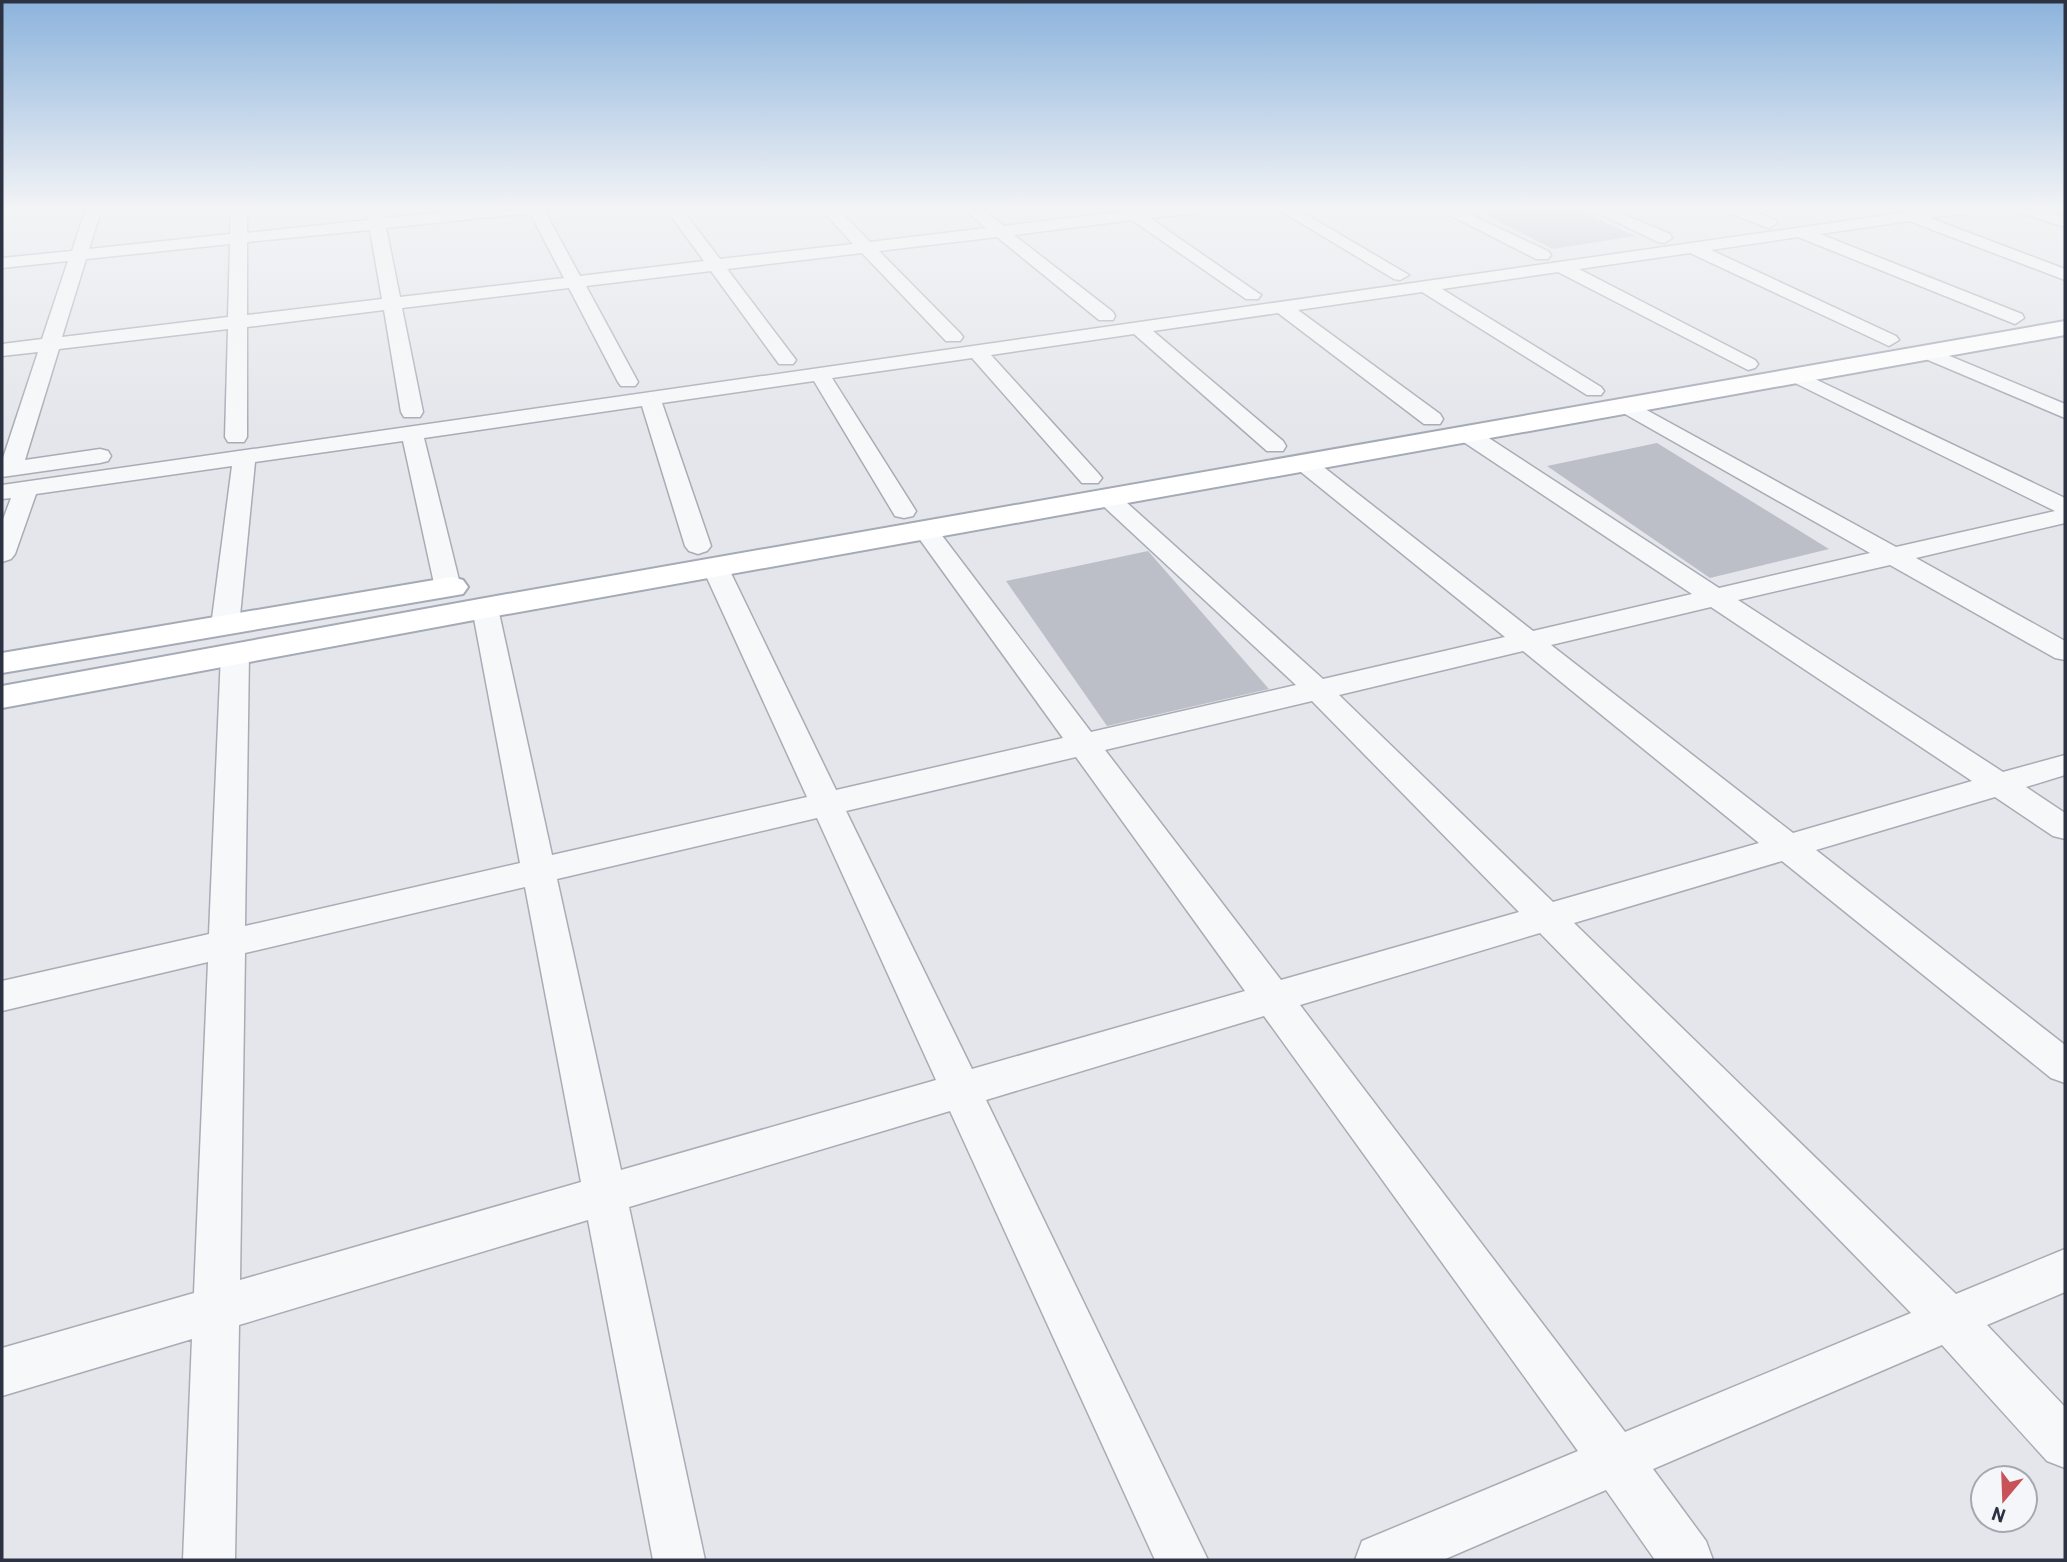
<svg xmlns="http://www.w3.org/2000/svg" width="2067" height="1562" viewBox="0 0 2067 1562" font-family="Barlow,sans-serif">
<style>
.building{fill:#bcbfc8}
.lines{fill:none;stroke-linecap:round;stroke-linejoin:round}
.minor-casing{stroke:#a9acb5;stroke-width:3}
.major-casing{stroke:#a4aab6;stroke-width:4}
.minor{fill:#f7f8fa;fill-rule:evenodd}
.major{fill:#fff;fill-rule:evenodd}
</style>
<rect width="100%" height="100%" fill="#e4e6eb"/>
<g class="building">
<polygon points="1472,208 1574,208 1635,236 1553,249"/>
<polygon points="1657,443 1829,549 1710,578 1547,466"/>
<polygon points="1148,551 1269,689 1107,726 1006,581"/>
</g>
<g class="lines">
<defs>
<g id="minor">
<path d="M86,208h16l-13,41 141,-15 1,-26h16v25l121,-13 -2,-12h16l2,10 104,-10h55l37,68 124,-15 -39,-53h16l39,51 133,-15 -33,-36h17l33,34 116,-14 -23,-20h17l24,18 116,-14 -1,-4 19,2 67,-2 -8,5 -47,5 111,77 -3,4h-12l-114,-79 -118,15 99,77 2,4 -2,4h-14l-102,-83 -118,14 81,82 3,4 -3,4h-14l-84,-88 -135,16 69,91 -3,4h-14l-68,-93 -125,15 52,96 -3,4h-14l-3,-4 -49,-94 -167,20 21,104 -3,5h-16l-3,-5 -17,-102 -137,17v110l-3,5h-16l-3,-5 3,-108 -169,20 -34,111 75,-11 8,2 3,5 -3,5 -8,2 -98,14v-16l36,-109 -36,4v-12l40,-5 26,-78 -66,7v-10l70,-7zM530,213l34,65 -164,19 -14,-69zM370,230l12,69 -135,16v-73zM230,244l-2,73 -166,20 24,-78z"/>
<polygon points="1276,208 1295,208 1409,275 1400,280 1394,279"/>
<polygon points="1436,208 1456,208 1548,251 1551,255 1548,259 1536,259"/>
<polygon points="1587,208 1608,208 1670,234 1672,238 1664,243 1658,242"/>
<polygon points="1722,208 1744,208 1775,220 1777,223 1769,228 1763,226 1724,211"/>
<polygon points="1936,208 1975,208 1967,213 1930,218 2065,269 2065,280 1909,221 1820,234 2022,314 2024,318 2015,324 1798,237 1711,250 1896,336 1899,340 1889,346 1690,253 1579,269 1755,360 1758,364 1755,368 1748,370 1558,272 1442,289 1601,387 1604,391 1601,395 1587,395 1422,292 1298,310 1440,414 1443,419 1440,424 1424,424 1278,313 1153,331 1283,441 1286,446 1283,451 1267,451 1134,334 991,355 1098,473 1102,478 1098,483 1082,483 972,358 832,378 916,511 913,516 904,518 895,516 814,381 662,403 711,546 707,551 698,554 689,551 685,546 642,406 424,438 461,588 457,594 448,596 439,594 435,588 403,441 255,462 239,626 235,632 225,634 215,632 211,626 232,466 36,494 15,554 11,559 2,562 2,522 11,498 2,499 2,485"/>
<polygon points="2012,208 2036,208 2065,217 2065,227 2014,211"/>
<polygon points="1928,347 2065,404 2065,418 1921,357 1918,353 1921,349"/>
<path d="M1796,370l269,128v25l-149,35 149,83v19l-10,-2 -165,-93 -152,35 265,172 62,-17v20l-39,12 39,26v26l-12,-3 -58,-39 -179,53 249,195v38l-14,-5 -269,-217 -208,62 382,371 109,-45v43l-78,33 78,82v61l-18,-7 -105,-116 -289,124 53,72 7,19h-58l-49,-70 -163,70h-88l7,-19 216,-90 -314,-435 -278,84 222,460h-53l-205,-449 -321,96 76,353h-52l-65,-340 -349,105 -4,235h-52l9,-221 -190,57v-48l192,-55 14,-331 -206,49v-30l207,-47 12,-280 4,-6 10,-2 10,2 4,6 -4,272 275,-63 -48,-255 4,-6 9,-2 9,2 4,6 54,247 255,-58 -105,-230 4,-5 9,-3 9,3 4,5 108,223 227,-52 -150,-208 3,-5 9,-2 9,2 157,207 205,-47 -196,-182 -4,-5 4,-5h16l207,186 182,-42 -209,-169 -3,-5 3,-5h16l221,173 159,-37 -233,-155 -3,-5 3,-5h16l244,159 151,-35 -252,-143 -4,-4 4,-4h14l264,145 159,-36 -266,-131 -3,-4 3,-4zM1711,607l261,174 -179,52 -242,-188zM1523,651l236,192 -206,59 -214,-207zM1312,701l207,211 -238,68 -176,-230zM1076,757l169,234 -273,78 -126,-258zM817,818l119,262 -315,90 -64,-291zM525,887l56,295 -341,98 5,-327zM1540,933l371,380 -286,119 -325,-427z"/>
</g>
<g id="major">
<polygon points="2065,321 2065,335 485,618 2,708 2,686 485,598"/>
<polygon points="452,577 463,580 468,587 463,594 2,673 2,653"/>
</g>
</defs>
<use href="#minor" class="minor-casing"/>
<use href="#major" class="major-casing"/>
<use href="#minor" class="minor"/>
<use href="#major" class="major"/>
</g>
<linearGradient id="sky" x2="0" y2="1"><stop stop-color="#8cb3dc"/><stop offset="0.49" stop-color="#f3f4f6"/><stop offset="1" stop-color="#f3f4f6" stop-opacity="0"/></linearGradient>
<rect width="2067" height="426" fill="url(#sky)"/>
<rect width="2067" height="1562" fill="none" stroke="#2d3243" stroke-width="7"/>
<g transform="translate(2004 1499) rotate(199)"><circle r="33" fill="#f4f6f9" stroke="#a4a8b0" stroke-width="2"/>
<path d="M0-5L12 26L0 18L-12 26Z" fill="#c75358"/>
<text y="-10" font-size="19" font-weight="bold" text-anchor="middle" fill="#2d3243">N</text>
</g>
</svg>
